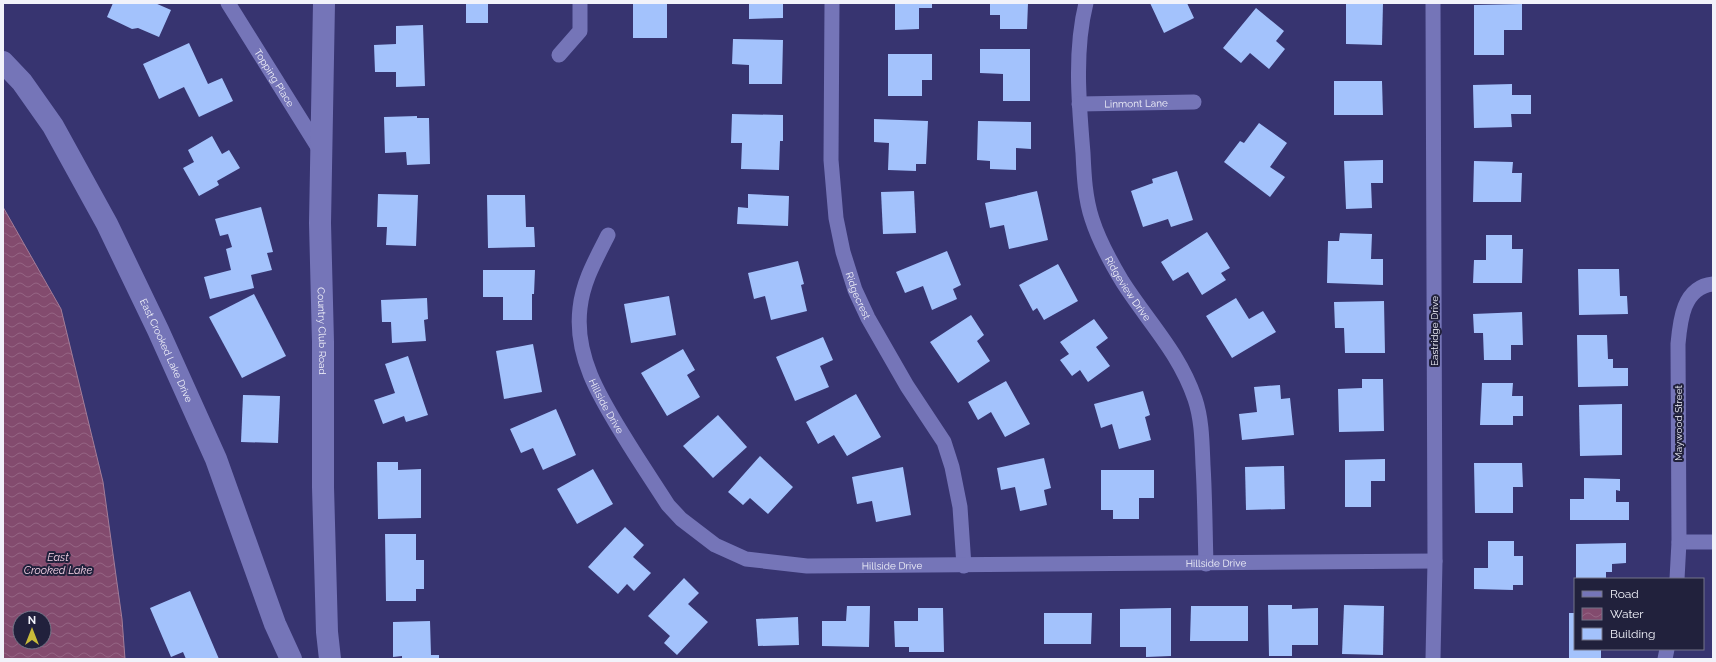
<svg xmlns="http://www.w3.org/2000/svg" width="1716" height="662" viewBox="0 0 1716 662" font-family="Raleway,sans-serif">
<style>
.water{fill:url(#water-waves);stroke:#a47d98;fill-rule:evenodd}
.building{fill:#a3c2fc}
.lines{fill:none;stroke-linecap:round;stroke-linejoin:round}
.street{stroke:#7575b8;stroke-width:15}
.secondary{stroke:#7575b8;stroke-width:22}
.labels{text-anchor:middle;stroke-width:4;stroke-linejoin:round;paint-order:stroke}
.street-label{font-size:10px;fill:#f1f2fa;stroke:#21213c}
.water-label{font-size:11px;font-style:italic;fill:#f4d1e5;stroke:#21213c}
</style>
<defs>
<pattern id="water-waves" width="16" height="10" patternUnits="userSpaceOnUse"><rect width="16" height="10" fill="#834b6e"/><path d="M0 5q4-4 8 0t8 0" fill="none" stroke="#956584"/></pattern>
</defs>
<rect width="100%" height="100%" fill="#373470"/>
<path class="water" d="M3,207l58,102 42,173 19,137 3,40h-122zM20,618h24v24h-24z"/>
<g class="building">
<polygon points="113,3 155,3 171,10 159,37 138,28 132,29 107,17"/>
<rect x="466" y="3" width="22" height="20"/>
<rect x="633" y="3" width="34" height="35"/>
<polygon points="749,3 783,3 783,18 749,19"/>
<polygon points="895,3 932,3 932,8 919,8 919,29 895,30"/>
<polygon points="990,3 1028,3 1027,29 1000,29 1000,15 990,15"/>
<polygon points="1150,3 1187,3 1194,18 1164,33"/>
<polygon points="1346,3 1383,3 1382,45 1346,44"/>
<polygon points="1522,4 1522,30 1504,30 1504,55 1474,55 1474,5"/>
<polygon points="1256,8 1284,31 1276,41 1285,49 1269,69 1250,53 1241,63 1223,48"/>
<polygon points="423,25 425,86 396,87 396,72 375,72 374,45 396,44 396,26"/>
<polygon points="733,39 783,40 782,84 749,84 749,65 732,64"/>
<polygon points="189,43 208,84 222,78 233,101 199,117 184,87 159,99 143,64"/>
<polygon points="980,49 1030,49 1030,101 1003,101 1003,74 980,73"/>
<polygon points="888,54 932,54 932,80 922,80 922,96 888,96"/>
<polygon points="1334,81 1382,81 1383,115 1334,115"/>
<polygon points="1512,84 1512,95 1531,95 1531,114 1511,114 1512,127 1474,128 1473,85"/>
<polygon points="732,114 783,115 783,141 780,141 779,170 741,169 742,143 731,143"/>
<polygon points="417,116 417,118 429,118 430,164 407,165 406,152 385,153 384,117"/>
<polygon points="874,119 928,121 926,164 916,164 916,171 888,170 889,143 874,142"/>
<polygon points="978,121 1031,122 1031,149 1016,148 1016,170 990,169 990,161 977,160"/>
<polygon points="1259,123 1287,143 1270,167 1285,177 1270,197 1224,162 1240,141 1244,143"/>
<polygon points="212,136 222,154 229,150 240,168 217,181 219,185 199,196 183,168 194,162 188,150"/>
<polygon points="1383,160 1383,183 1371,183 1372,208 1346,209 1344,161"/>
<polygon points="1474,161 1513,162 1512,173 1522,173 1521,202 1473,202"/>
<polygon points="1177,171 1193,220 1171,227 1168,219 1143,227 1131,191 1153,183 1152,179"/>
<polygon points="914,191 916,233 883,234 881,192"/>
<polygon points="1037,191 1048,240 1009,249 1004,225 990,228 985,203"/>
<polygon points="378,194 418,195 416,246 386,245 387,227 377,227"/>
<polygon points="748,194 789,196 788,226 737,224 738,207 748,208"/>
<polygon points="487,195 525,195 526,227 534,227 535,247 488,248"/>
<polygon points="261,207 273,252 267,253 272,270 251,275 254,288 210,299 204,277 231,270 226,249 232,247 228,234 220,236 215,219"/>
<polygon points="1207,232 1230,268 1221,273 1226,280 1202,295 1188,272 1173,281 1161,262"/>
<polygon points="1340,233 1372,234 1371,259 1383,259 1383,285 1327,283 1328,241 1339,241"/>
<polygon points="1486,235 1512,235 1512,249 1523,249 1522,283 1473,283 1474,260 1486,260"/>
<polygon points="947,251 961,285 953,289 957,299 932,310 923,286 905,293 896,272"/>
<polygon points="798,261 804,284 801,285 807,311 771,320 765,296 754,299 748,273"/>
<polygon points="1058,264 1078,301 1044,320 1037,308 1033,311 1019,285"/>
<polygon points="1578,269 1619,269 1620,296 1627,296 1628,314 1579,315"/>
<polygon points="483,270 535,270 534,294 532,294 532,320 503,320 503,297 483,297"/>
<polygon points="254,294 286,356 242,378 209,317"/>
<polygon points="669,296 676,335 631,343 624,304"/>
<polygon points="427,298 428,319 424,320 426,341 392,343 391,322 382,322 381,300"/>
<polygon points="1236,298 1249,319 1263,311 1276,332 1232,358 1206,316"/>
<polygon points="1384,301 1385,353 1345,353 1344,328 1335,328 1334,302"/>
<polygon points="1522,312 1523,345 1511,345 1511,360 1484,360 1483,333 1474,333 1473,314"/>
<polygon points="971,315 984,335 977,341 990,361 958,383 930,342"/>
<polygon points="1094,319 1108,338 1096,347 1110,366 1088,382 1080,370 1072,376 1060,360 1069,354 1060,342"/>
<polygon points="1577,335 1607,335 1608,359 1613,359 1613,368 1628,368 1628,386 1578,387"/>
<polygon points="823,337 833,360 820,366 829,387 795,401 776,357"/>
<polygon points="533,344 542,392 504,399 496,351"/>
<polygon points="683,349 695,370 687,375 700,397 667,416 641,373"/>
<polygon points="408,356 428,415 406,422 404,416 383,424 374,400 395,393 385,364"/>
<polygon points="1362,379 1383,379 1384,431 1339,432 1338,389 1362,388"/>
<polygon points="1006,381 1030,424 1005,437 991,412 978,420 968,402"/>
<polygon points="1482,383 1513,383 1512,396 1523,396 1523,416 1513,416 1513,425 1480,425"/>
<polygon points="1280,385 1281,399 1290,398 1294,435 1242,440 1239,414 1257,412 1254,387"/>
<polygon points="1143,391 1150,415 1145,417 1151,440 1119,449 1112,424 1101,428 1094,404"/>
<polygon points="856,394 881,437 847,456 834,435 818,444 806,422"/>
<polygon points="243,395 280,396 278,443 241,442"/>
<polygon points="1622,404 1622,455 1580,456 1579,405"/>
<polygon points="556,409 576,455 543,470 533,448 521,453 510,429"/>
<polygon points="718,415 747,447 713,478 683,446"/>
<polygon points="760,456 793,487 768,514 750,498 743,505 728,492"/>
<polygon points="1044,458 1051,488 1044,490 1047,505 1020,511 1015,487 1001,490 997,468"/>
<polygon points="1385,459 1385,481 1371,481 1371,507 1345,507 1345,460"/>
<polygon points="377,462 398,462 398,470 421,469 421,518 378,519"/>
<polygon points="1474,463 1522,463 1523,487 1513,487 1513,513 1475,513"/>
<polygon points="1284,466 1285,509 1246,510 1245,467"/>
<polygon points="903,467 911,515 876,522 872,501 857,504 852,477"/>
<polygon points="593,469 613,504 577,524 557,489"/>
<polygon points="1101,470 1154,470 1154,498 1139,498 1139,519 1113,519 1113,510 1101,510"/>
<polygon points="1584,478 1620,479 1620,491 1616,490 1616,502 1629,502 1629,520 1570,520 1570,499 1584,499"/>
<polygon points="625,527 644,545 633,557 651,573 634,591 627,584 618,594 588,567"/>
<polygon points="385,534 416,534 416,560 424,560 424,589 416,589 416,601 386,601"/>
<polygon points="1488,541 1514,541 1514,556 1523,556 1523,585 1513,585 1513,590 1474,589 1474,568 1488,568"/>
<polygon points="1626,543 1626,563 1612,564 1612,572 1606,572 1606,579 1576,579 1576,544"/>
<polygon points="684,578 699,593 688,604 708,622 677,655 664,643 670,636 648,616"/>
<polygon points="190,591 219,659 186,659 183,652 171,657 150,608"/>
<polygon points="1268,605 1292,605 1292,609 1318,608 1318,645 1292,645 1292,656 1269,656"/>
<polygon points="1344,605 1384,606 1383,655 1342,654"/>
<polygon points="847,606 870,606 869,647 822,646 822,621 846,621"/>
<polygon points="1191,606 1248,606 1248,641 1190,641"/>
<polygon points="918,608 943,608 944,652 909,652 909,647 895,647 894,621 918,621"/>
<polygon points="1171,608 1171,656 1146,657 1146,647 1120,647 1120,609"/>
<polygon points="1044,613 1092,613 1091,644 1044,644"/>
<polygon points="1569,613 1575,613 1575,649 1601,649 1601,659 1569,659"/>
<polygon points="798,617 799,645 758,646 756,619"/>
<polygon points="430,621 431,655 439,655 439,659 402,659 402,656 393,657 393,622"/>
</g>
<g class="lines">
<g class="street">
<path id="s1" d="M228,3l93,149"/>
<path id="s2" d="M832,3l-1,157 5,58 7,34 12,38 13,28 39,68 37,56 8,25 8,40 4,59"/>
<path id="s3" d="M1086,3c-12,48 -7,102 -3,150 1,22 2,45 9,66 7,22 18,42 30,62 26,41 57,71 73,118 7,21 7,43 8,66 2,33 2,66 3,99"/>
<polyline points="559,55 580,31 580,3"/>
<path id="s4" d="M1079,104l115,-2"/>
<path id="s5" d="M608,235c-12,24 -25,46 -28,73 -6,49 21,91 45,130 14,23 29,45 43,67l13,14 34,26 31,14 61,7 628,-5"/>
<polyline points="1679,542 1713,542"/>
<path d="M1677,579l2,-37 -1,-198c2,-23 5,-57 35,-60"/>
<polyline points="1433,659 1435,561 1433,3"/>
<polyline points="1665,659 1667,649"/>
</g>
<g class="secondary">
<path id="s6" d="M324,3l-4,220 3,119v145l4,145 3,27"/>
<path id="s7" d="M3,62l19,20 31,44 54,98 51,106 58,129 59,165 16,35"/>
</g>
</g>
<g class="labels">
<g class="street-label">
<text dy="4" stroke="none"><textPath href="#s1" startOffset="88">Topping Place</textPath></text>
<text dy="4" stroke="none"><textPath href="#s4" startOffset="57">Linmont Lane</textPath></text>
<text dy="4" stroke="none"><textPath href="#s3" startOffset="296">Ridgeview Drive</textPath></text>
<text dy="4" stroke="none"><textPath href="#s2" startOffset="296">Ridgecrest</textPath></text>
<text dy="4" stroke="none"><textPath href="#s6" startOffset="328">Country Club Road</textPath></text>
<text transform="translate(1434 331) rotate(-90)" y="4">Eastridge Drive</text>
<text dy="4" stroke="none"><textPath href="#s7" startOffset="333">East Crooked Lake Drive</textPath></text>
<text dy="4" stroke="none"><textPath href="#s5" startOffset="182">Hillside Drive</textPath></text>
<text transform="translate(1678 423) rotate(-90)" y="4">Maywood Street</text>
<text dy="4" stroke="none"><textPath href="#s5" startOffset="865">Hillside Drive</textPath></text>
<text dy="4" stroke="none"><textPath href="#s5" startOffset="541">Hillside Drive</textPath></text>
</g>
<g class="water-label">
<text x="58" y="561">East<tspan x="58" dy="13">Crooked Lake</tspan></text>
</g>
</g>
<rect width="1716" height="662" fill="none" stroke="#f1f2fa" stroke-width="8"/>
<rect x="1574" y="578" width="130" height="72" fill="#21213c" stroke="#747588"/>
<rect x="1582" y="591" width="20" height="6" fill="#7575b8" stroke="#747588"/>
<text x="1610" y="598" font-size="12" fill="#f1f2fa">Road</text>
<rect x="1582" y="608" width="20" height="12" fill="url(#water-waves)" stroke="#747588"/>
<text x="1610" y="618" font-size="12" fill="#f1f2fa">Water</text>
<rect x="1582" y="628" width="20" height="12" fill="#a3c2fc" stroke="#747588"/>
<text x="1610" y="638" font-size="12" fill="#f1f2fa">Building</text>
<g transform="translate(32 630)"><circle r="19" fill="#21213c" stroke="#747588"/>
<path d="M0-3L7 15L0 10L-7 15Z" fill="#c9bb3a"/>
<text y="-6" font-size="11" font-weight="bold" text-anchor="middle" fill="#f1f2fa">N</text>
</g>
</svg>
